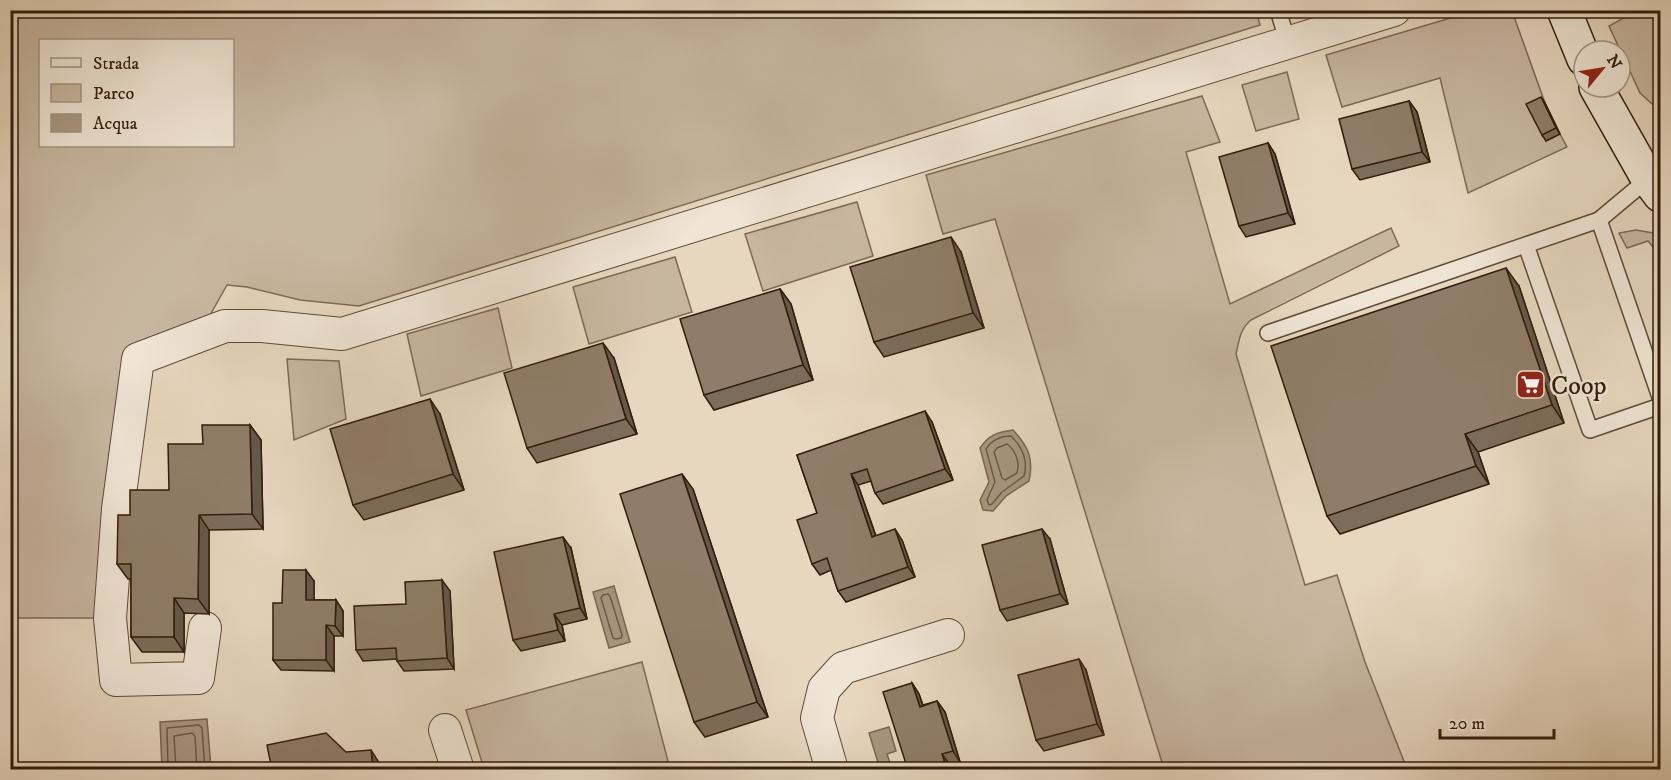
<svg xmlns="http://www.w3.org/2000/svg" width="1671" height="780" viewBox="0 0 1671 780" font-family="'IM FELL DW Pica',serif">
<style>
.green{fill:#c8b7a0;stroke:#7d6a56;stroke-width:1.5;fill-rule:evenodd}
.water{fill:#a99782;stroke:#796652;stroke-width:1.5}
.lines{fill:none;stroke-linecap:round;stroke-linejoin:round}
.shore{stroke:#6e5a46;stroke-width:1.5}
.lane-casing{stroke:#5f4b38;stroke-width:18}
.street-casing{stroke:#5f4b38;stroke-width:34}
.secondary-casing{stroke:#321c0b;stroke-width:36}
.lane{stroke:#efe5d5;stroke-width:15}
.street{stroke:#efe5d5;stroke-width:32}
.secondary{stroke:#efe5d5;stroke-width:33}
.wall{fill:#7c6c5a;stroke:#321c0b;stroke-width:1.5}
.shaded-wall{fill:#65584a;stroke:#321c0b;stroke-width:1.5}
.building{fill:#907d69;stroke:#321c0b;stroke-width:1.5}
.labels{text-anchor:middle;stroke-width:5;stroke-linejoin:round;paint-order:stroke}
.poi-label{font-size:26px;fill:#321c0b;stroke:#efe5d5;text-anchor:start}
</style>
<rect width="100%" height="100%" fill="#e7d7bf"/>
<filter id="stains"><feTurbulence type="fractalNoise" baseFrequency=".00333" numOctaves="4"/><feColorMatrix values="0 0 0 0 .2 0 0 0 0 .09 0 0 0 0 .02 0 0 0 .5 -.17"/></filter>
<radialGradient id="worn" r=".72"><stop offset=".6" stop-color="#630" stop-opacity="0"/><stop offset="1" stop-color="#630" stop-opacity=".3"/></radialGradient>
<g class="green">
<path d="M1256,10l4,15 -901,281 -59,-6 -53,-13 -20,-2 -18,32 -82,33 -33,268h-83l-1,-607zM40,40h192v106h-192z"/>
<polygon points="1474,11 1512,11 1545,103 1546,141 1560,134 1567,147 1468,193 1440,78 1342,107 1326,55"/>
<polygon points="1636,11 1660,11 1660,111 1640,93 1609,26"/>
<polygon points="1287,72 1299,119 1256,131 1242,85"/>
<path d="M1202,96l18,46 -34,10 44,152 161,-76 8,18 -148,74c-11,9 -12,21 -15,34l69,231 32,-10 28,87 42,107h-243l-169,-550 -52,15 -17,-59z"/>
<polygon points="857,202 873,256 763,291 745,234"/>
<polygon points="1636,230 1653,233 1660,242 1660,256 1648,241 1627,248 1619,233"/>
<polygon points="675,257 692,312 589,344 573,287"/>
<polygon points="498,308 512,368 421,396 407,334"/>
<polygon points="287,359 339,361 346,419 294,440"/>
<polygon points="642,662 670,769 484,769 466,710"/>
</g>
<g class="water">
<path d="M1013,430c15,16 21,28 16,51l-23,15 -13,15 -10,-1 -3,-10 9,-18 -9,-34c9,-13 17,-16 33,-18z"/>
<polygon points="614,586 630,642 609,648 593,592"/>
<polygon points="207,719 211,768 162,769 160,722"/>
<polygon points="889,727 896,751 887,754 892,769 880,769 869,733"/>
</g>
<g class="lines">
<g class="shore">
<path d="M1011,436c12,12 17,24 13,40l-22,16 -10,12 -3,1 -2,-5 8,-18 -9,-33c6,-9 14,-13 25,-13z"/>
<path d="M1007,444c9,7 13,18 10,29l-12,7 -3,-2 -8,-26 3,-4z"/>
<polygon points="608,594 610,596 622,635 621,638 616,639 613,638 601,598 603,595"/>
<polyline points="168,770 167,728 199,725 202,728 205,770"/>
<polyline points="176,770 174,736 192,733 195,736 197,770"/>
</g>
<defs>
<g id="lane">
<polyline points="1278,10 1288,43"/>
<polyline points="1599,220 1648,179"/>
<polyline points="1526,245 1590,430 1660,406"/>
<polyline points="1268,333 1599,220 1660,397"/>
</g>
<g id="street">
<polyline points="205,628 198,678 116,680 110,618 118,509 138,359 225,326 262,326 342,334 1394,10"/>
<polyline points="445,730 458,770"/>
<polyline points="832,770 817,718 824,689 843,668 948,635"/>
</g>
<g id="secondary">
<polyline points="1564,10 1584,59"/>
<polyline points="1596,87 1648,179 1660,195"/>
</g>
</defs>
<use href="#lane" class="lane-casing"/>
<use href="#street" class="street-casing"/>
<use href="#secondary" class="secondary-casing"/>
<use href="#lane" class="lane"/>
<use href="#street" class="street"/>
<use href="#secondary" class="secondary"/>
</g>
<g class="wall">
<polygon points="1409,101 1417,112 1430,162 1360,180 1352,169"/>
<polygon points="1545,103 1560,134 1546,141 1542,135"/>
<polygon points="1268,143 1275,154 1295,224 1246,237 1239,226"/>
<polygon points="961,252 984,328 884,357 874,342"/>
<polygon points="1519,286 1564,423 1478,452 1489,484 1340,534 1327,516"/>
<polygon points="780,289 791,304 813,380 714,410 704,395"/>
<polygon points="614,358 637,434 537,463 527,448"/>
<polygon points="440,414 464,490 364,520 353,505"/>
<polygon points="932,422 953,480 883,504 875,493 871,481 858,485 876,536 902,540 915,577 846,602 838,591 831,570 820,575 812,564 817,513 797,455"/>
<polygon points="250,425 261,440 263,529 209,530 209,614 184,613 184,652 142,652 131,637 131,579 128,579 117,564 130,515 169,490"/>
<polygon points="693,489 768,717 705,737 694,722"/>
<polygon points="1050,539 1068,604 1007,621 1000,610"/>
<polygon points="571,548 587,619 562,625 565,641 521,651 513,640"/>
<polygon points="314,581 314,600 336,600 343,611 343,636 334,636 334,671 281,670 273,660 282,603"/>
<polygon points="450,591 454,669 404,671 397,661 397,659 363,661 356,650 406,604"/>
<polygon points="1086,670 1104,735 1044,751 1036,740"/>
<polygon points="912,683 919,694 923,705 937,701 945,712 960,762 950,765 908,770"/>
</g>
<g class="shaded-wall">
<polygon points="1541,97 1545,103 1560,134 1556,128"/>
<polygon points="1409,101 1417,112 1430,162 1422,152"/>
<polygon points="1268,143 1275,154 1295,224 1288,213"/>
<polygon points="951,237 961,252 984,328 973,313"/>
<polygon points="1506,268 1519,286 1564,423 1552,405"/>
<polygon points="780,289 791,304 813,380 803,365"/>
<polygon points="603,343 614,358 637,434 626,419"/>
<polygon points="430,399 440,414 464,490 453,474"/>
<polygon points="925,411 932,422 953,480 945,469"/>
<polygon points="250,425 261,440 263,529 252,514"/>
<polygon points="1465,434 1478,452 1489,484 1476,466"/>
<polygon points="682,474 693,489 768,717 757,702"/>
<polygon points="851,474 858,485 880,548 872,537"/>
<polygon points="199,515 209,530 209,614 198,599"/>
<polygon points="895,529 902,540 915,577 908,567"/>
<polygon points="1042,529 1050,539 1068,604 1060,594"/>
<polygon points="563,537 571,548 587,619 580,608"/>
<polygon points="306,570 314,581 314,610 306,600"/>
<polygon points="442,580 450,591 454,669 447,658"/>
<polygon points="174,598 184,613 184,652 174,637"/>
<polygon points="336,600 343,611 343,636 335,626"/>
<polygon points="554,614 562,625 565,641 558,630"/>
<polygon points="326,625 334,636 334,671 326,660"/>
<polygon points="1079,659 1086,670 1104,735 1097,724"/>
<polygon points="912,683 919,694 927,718 920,707"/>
<polygon points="937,701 945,712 960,762 953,751"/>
<polygon points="371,750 378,761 379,770 373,770"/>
<polygon points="942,754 950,765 951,770 947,770"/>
</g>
<g class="building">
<polygon points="1541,97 1556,128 1542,135 1526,104"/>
<polygon points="1409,101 1422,152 1352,169 1339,119"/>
<polygon points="1268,143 1288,213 1239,226 1219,157"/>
<polygon points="951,237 973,313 874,342 850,267"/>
<polygon points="1506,268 1552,405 1465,434 1476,466 1327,516 1271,346"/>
<polygon points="780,289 803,365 704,395 680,319"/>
<polygon points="603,343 626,419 527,448 504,373"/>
<polygon points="430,399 453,474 353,505 330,429"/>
<polygon points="925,411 945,469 875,493 867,469 851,474 872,537 895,529 908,567 838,591 827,558 812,564 797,520 817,513 797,455"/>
<polygon points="202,425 250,425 252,514 199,515 198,599 174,598 174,637 131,637 131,564 117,564 118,515 130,515 130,490 169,490 168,444 203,444"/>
<polygon points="682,474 757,702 694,722 620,494"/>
<polygon points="1042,529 1060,594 1000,610 982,545"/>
<polygon points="563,537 580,608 554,614 558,630 513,640 494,552"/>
<polygon points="283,570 306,570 306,600 336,600 335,626 326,625 326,660 273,660 273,603 282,603"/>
<polygon points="442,580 447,658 397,661 396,648 356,650 354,606 406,604 405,582"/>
<polygon points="1079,659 1097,724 1036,740 1018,675"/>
<polygon points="912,683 920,707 937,701 953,751 942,754 947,770 908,770 883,692"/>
<polygon points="326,733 346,752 371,750 373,770 272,770 267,745"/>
</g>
<defs>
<symbol id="supermarket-square" viewBox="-11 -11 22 22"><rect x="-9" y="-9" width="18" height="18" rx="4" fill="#8f2418" stroke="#efe5d5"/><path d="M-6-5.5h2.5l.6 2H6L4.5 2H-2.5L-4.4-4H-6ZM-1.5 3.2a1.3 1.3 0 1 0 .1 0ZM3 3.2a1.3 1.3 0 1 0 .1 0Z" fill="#fff"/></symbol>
</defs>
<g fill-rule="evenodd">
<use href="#supermarket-square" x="1514" y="368" width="33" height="33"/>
</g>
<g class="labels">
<g class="poi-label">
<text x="1551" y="394">Coop</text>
</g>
</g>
<rect width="1671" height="780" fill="none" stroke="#e7d7bf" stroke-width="36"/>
<rect x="12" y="12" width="1647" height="756" fill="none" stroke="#321c0b" stroke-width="3"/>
<rect x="18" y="18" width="1635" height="744" fill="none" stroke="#321c0b" stroke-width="1.5"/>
<rect x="39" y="39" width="195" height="108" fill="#efe5d5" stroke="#a39584" stroke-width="1.5"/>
<rect x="51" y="58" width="30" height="9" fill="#efe5d5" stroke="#a39584" stroke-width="1.5"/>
<text x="93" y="69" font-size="18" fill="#321c0b">Strada</text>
<rect x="51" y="84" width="30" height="18" fill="#c8b7a0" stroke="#a39584" stroke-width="1.5"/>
<text x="93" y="99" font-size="18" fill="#321c0b">Parco</text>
<rect x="51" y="114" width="30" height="18" fill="#a99782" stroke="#a39584" stroke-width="1.5"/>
<text x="93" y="129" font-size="18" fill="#321c0b">Acqua</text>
<g transform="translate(1602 69) rotate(60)"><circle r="28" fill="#efe5d5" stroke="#a39584" stroke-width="1.5"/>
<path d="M0-4.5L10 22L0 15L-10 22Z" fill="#8f2418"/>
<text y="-9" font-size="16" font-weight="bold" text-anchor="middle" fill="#321c0b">N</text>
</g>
<path d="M1440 729v9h114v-9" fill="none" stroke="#321c0b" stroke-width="3"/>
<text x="1449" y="729" font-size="18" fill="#321c0b" stroke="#efe5d5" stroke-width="4.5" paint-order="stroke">20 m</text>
<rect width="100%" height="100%" filter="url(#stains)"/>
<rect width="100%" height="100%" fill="url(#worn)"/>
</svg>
